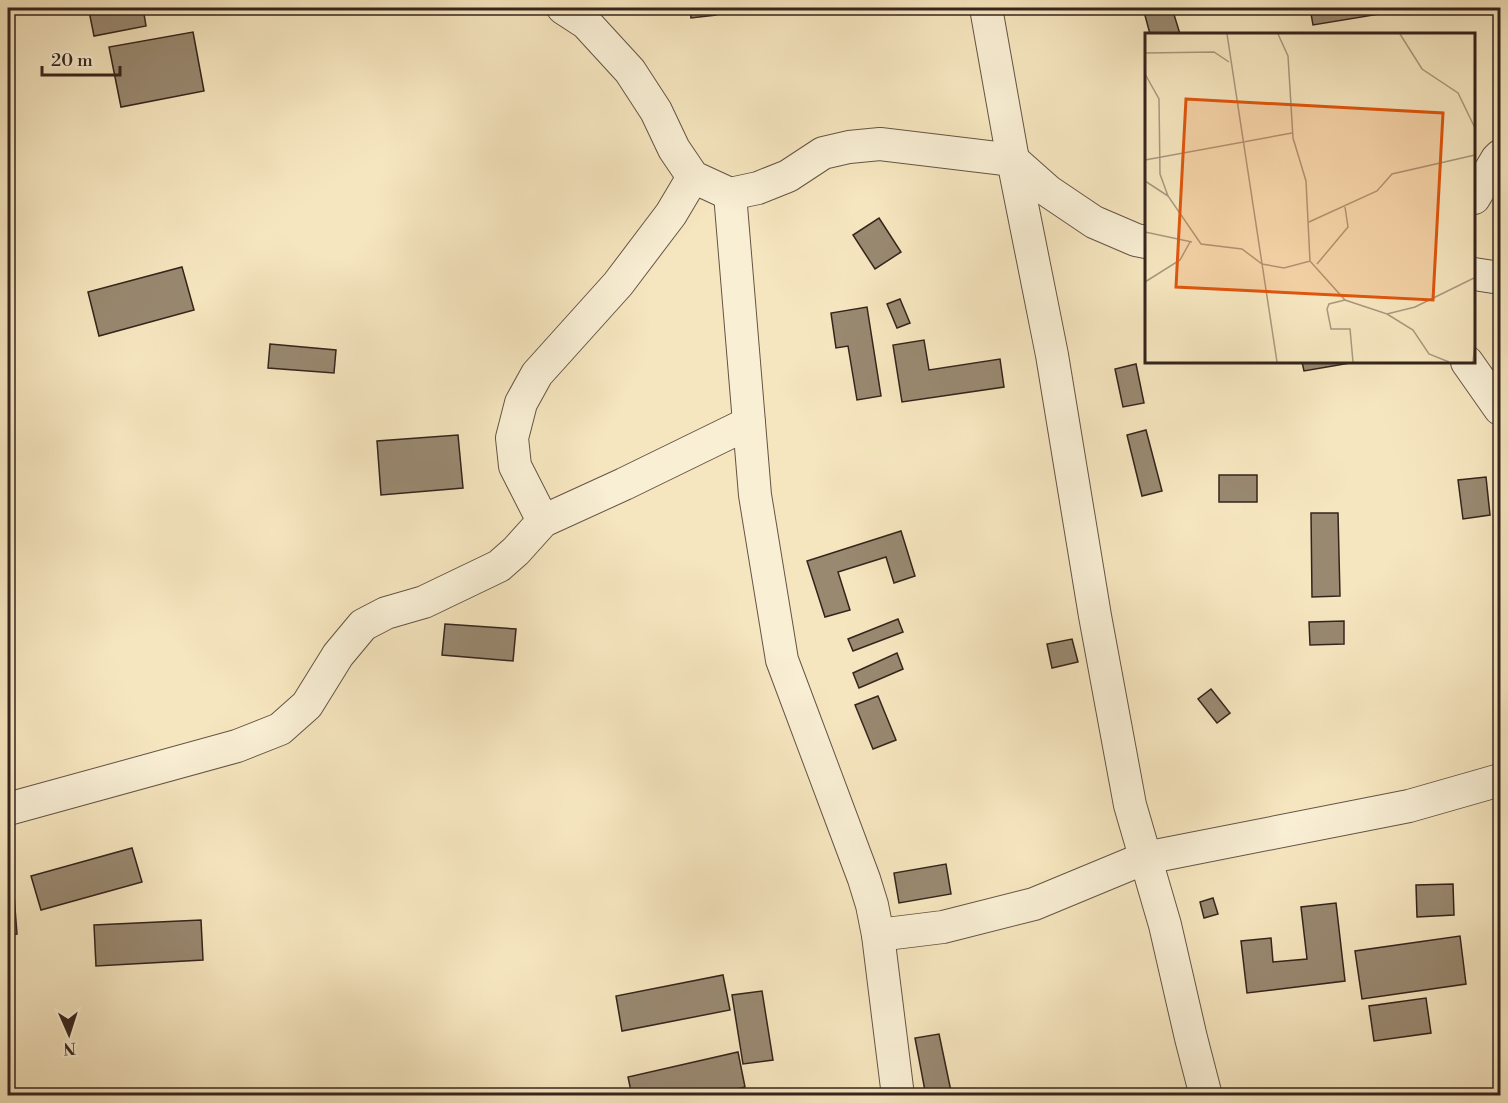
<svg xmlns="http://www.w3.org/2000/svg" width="1508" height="1103" viewBox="0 0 1508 1103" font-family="'Libre Bodoni',serif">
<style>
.building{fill:#998971;stroke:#35241c;stroke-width:1.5}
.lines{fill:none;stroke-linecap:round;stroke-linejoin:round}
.minor-casing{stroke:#655445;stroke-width:34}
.minor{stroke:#f9efd5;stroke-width:32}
.inset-road{fill:none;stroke:#a9987e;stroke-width:1.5}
.view{fill:#df560d;fill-opacity:0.15;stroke:#df560d;stroke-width:3}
.inset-edge{fill:none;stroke:#35241c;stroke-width:3}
</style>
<rect width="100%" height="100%" fill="#f6e6bf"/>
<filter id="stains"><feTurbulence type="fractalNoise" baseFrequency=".00333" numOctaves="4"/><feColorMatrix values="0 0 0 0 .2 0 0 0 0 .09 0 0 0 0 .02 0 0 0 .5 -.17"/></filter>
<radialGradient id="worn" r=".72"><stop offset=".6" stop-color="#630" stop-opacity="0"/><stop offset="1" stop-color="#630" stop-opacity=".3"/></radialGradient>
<g class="building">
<polygon points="108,8 143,8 146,26 94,36 89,11"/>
<polygon points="690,8 715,8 716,15 691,18"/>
<polygon points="1143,8 1172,8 1180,34 1150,34"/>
<polygon points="1310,8 1379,8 1380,14 1313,25"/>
<polygon points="193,32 204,91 121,107 109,47"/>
<polygon points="879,218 901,252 875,269 853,235"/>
<polygon points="182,267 194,310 99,336 88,292"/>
<polygon points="900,299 910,323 897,328 887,304"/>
<polygon points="867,307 881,396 857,400 848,346 836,348 831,313"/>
<polygon points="924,340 929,370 1000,359 1004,387 902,402 893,345"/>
<polygon points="270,344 336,350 334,373 268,368"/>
<polygon points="1302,362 1356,362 1304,371"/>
<polygon points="1136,364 1144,403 1123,407 1115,369"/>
<polygon points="1146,430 1162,491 1142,496 1127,435"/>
<polygon points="458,435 463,488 381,495 377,441"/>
<rect x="1219" y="475" width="38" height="27"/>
<polygon points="1486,477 1490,515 1463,519 1458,480"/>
<polygon points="1311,513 1338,513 1340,596 1312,597"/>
<polygon points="901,531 915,576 894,583 886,557 838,572 850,610 825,617 807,561"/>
<polygon points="898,619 903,632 853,651 848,639"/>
<polygon points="1344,621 1344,644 1310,645 1309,622"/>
<polygon points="445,624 516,629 513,661 442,655"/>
<polygon points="1072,639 1078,662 1052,668 1047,644"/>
<polygon points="897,653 903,669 859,688 853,673"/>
<polygon points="1211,689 1230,713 1217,723 1198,699"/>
<polygon points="878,696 896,740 873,749 855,705"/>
<polygon points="132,848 142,882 41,910 31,876"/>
<polygon points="946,864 951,894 899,903 894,873"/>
<polygon points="13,882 17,934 8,935 8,883"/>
<polygon points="1453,884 1454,915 1417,917 1416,885"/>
<polygon points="1213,898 1218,914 1204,918 1200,902"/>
<polygon points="1336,903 1345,981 1247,993 1241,941 1271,938 1273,962 1307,959 1301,907"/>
<polygon points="201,920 203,960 96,966 94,925"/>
<polygon points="1460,936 1466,984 1362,999 1355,951"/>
<polygon points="723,975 730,1010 622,1031 616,996"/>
<polygon points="762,991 773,1060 743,1064 732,995"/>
<polygon points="1426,998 1431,1033 1374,1041 1369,1006"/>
<polygon points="939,1034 952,1096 926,1096 915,1038"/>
<polygon points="738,1052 745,1087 705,1096 632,1096 628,1077"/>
</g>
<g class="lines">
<defs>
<g id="minor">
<polyline points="563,8 586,23 630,71 656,111 674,149 693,177 730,194 758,188 788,176 823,153 849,147 880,144 1013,160 1048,191 1094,222 1136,240 1146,242"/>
<polyline points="986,8 1013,160 1052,355 1095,616 1130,805 1165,925 1191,1038 1206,1096"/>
<polyline points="730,194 755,495 782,660 864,879 872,905 878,935 898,1096"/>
<polyline points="1474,198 1497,159 1500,156"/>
<polyline points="1474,274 1500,278"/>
<polyline points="1467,362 1500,409"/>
<polyline points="543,521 515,466 512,438 521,403 537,374 618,284 671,214 693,177"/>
<polyline points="8,809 237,746 280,729 307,705 338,655 363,625 386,613 424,602 499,566 516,551 543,521 624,484 749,423"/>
<polyline points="878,935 943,927 1034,904 1145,858 1409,806 1500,780"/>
</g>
</defs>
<use href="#minor" class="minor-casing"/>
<use href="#minor" class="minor"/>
</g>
<g transform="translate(1145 33)">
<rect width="330" height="330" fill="#f6e6bf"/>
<path class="inset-road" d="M82,1l50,328M133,1l10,22 5,82 13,43 4,80M255,1l22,35 36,24 17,35M0,20l69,-1 15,10M0,41l14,25 1,75 8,22 33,48 41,5 20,15 22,4 26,-7 35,39 42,14 28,-7 59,-29M0,127l147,-27M0,148l23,15M164,189l68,-31 15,-17 83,-19M0,199l47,10M172,231l31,-37 -3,-20M330,244v20M0,249l35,-22 10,-18M200,267l-16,4 -2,5 4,20h19l3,33M242,281l26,16 16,24 20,8M328,329l2,-20"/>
<path class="view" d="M41,66l257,14 -10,187 -257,-13z"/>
<rect width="330" height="330" class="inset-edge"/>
</g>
<rect width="1508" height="1103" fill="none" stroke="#f6e6bf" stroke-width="30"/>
<rect x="9" y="9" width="1490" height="1085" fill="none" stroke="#35241c" stroke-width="3"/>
<rect x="15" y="15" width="1478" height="1073" fill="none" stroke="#35241c" stroke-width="1.5"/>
<g transform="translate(69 1034) rotate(177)" stroke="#f9efd5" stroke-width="4.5" paint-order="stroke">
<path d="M0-4.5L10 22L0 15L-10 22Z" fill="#35241c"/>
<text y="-9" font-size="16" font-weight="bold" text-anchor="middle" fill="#35241c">N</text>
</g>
<path d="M42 66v9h78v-9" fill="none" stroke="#35241c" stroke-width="3"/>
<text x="51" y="66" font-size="18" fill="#35241c" stroke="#f9efd5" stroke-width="4.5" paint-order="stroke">20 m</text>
<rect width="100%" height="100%" filter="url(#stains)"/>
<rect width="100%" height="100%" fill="url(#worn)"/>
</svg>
